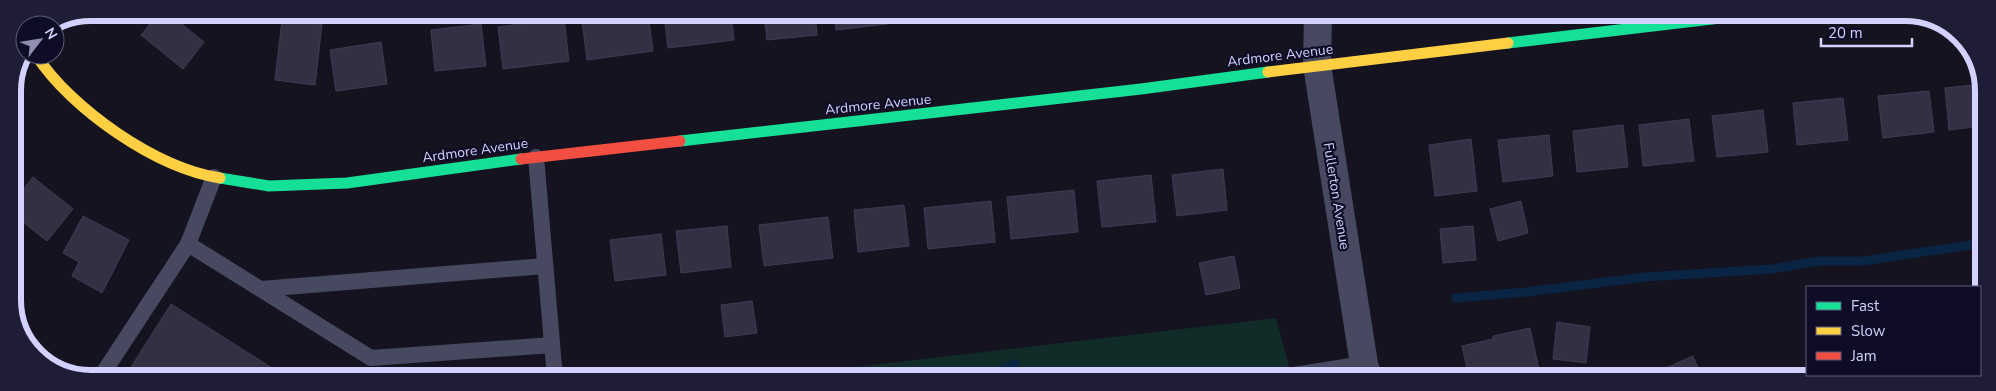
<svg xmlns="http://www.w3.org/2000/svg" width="1996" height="391" viewBox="0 0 1996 391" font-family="'Nunito Sans',sans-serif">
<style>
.green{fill:#112b29}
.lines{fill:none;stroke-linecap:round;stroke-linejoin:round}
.stream{stroke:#0a2444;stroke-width:9}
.building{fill:#323042;stroke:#3e3c54}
.lane{stroke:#474961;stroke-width:16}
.street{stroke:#474961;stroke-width:28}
.fast{stroke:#16e098;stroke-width:11}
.slow{stroke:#ffcf43;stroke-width:11}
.jam{stroke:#f24e42;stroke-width:11}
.labels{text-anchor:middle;stroke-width:4.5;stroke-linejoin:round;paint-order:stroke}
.street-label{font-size:14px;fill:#d2d1ff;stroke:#0f0d25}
.rim{fill:none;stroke:#d2d1ff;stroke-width:6}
</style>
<rect width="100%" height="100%" fill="#14131f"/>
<polygon class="green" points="1276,318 1292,378 767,378 769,377"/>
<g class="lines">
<g class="stream">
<polyline points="1456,298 1526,292 1645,277 1773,269 1819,261 1863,261 1983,243"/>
<polyline points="981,378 1015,364"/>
</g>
</g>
<g class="building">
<polygon points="159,13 168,13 204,42 183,69 141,35"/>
<polygon points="368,13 393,13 368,16"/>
<polygon points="581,13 648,13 653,51 587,60"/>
<polygon points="664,13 731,13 734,40 668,48"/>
<polygon points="764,13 815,13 817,35 767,40"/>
<polygon points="834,13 886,13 887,24 836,30"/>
<polygon points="917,13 968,13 969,15 918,21"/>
<polygon points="564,18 569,61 503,69 498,27"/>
<polygon points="282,20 322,24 315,85 275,80"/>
<polygon points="481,24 486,66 435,71 431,30"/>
<polygon points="381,42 387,84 336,91 330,50"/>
<polygon points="1982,84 1982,126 1949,130 1945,88"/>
<polygon points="1929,91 1934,132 1883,138 1878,96"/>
<polygon points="1843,98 1848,140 1797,145 1793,103"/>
<polygon points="1763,110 1768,152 1717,157 1712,116"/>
<polygon points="1689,119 1694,161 1643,166 1639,125"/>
<polygon points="1623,125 1628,167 1577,172 1573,131"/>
<polygon points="1549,135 1553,176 1503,182 1498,140"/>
<polygon points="1471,139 1477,191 1435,196 1429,145"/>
<polygon points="1223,169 1227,210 1177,216 1172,175"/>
<polygon points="1151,175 1156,222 1102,227 1097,181"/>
<polygon points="33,177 73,209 47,241 14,215 14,201"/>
<polygon points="1074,190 1078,232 1011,239 1007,197"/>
<polygon points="991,201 995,242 928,249 924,208"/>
<polygon points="1521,201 1528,233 1498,241 1490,209"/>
<polygon points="904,205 909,246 858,252 854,210"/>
<polygon points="83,216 129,240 102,293 72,276 79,262 63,253"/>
<polygon points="828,217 833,258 764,266 759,225"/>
<polygon points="727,226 731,267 681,273 676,231"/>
<polygon points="1473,226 1476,260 1443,263 1440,229"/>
<polygon points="661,234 666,275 615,281 610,240"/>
<polygon points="1234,256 1240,288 1206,295 1199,263"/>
<polygon points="1980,289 1983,289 1983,311 1980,316"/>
<polygon points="752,301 757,333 725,337 721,305"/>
<polygon points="171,304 288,378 124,378"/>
<polygon points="1557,322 1590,327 1586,363 1553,359"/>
<polygon points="1530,328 1540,374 1518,378 1469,378 1462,346 1493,339 1493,336"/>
<polygon points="1693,356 1702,378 1662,378 1659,371"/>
<polygon points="1824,375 1848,375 1848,378 1797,378"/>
<polygon points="1875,375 1919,375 1910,378 1876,378"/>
</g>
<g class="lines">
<g class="lane">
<polyline points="536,157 555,378"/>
<polyline points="214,177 188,244 371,358 552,345"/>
<polyline points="261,289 545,266"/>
<polyline points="100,378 188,244"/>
<polyline points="1274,378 1364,364"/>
</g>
<polyline class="street" points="1318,13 1317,65 1364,364 1368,378"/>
<g class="fast">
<polyline points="1508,43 1763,13"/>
<polyline points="680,141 1141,89 1268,72"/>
<polyline points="220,178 269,186 347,183 521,159"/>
</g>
<g class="slow">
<path d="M36,55c35,54 120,113 184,123"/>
<polyline points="1268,72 1508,43"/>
</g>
<polyline class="jam" points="521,159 680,141"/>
</g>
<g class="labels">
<g class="street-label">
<text transform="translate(1280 55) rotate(-7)" y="5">Ardmore Avenue</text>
<text transform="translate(878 104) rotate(-6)" y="5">Ardmore Avenue</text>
<text transform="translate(475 150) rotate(-8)" y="5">Ardmore Avenue</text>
<text transform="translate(1337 196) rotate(81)" y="5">Fullerton Avenue</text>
</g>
</g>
<path d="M0 0H1996V391H0ZM91 21H1905A70 70 0 0 1 1975 91V300A70 70 0 0 1 1905 370H91A70 70 0 0 1 21 300V91A70 70 0 0 1 91 21Z" fill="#1f1d36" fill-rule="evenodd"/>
<path class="rim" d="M91 21H1905A70 70 0 0 1 1975 91V300A70 70 0 0 1 1905 370H91A70 70 0 0 1 21 300V91A70 70 0 0 1 91 21Z"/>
<rect x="1806" y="286" width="175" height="90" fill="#0f0d25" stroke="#5d5b7c"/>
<rect x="1816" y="302" width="25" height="8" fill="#16e098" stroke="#5d5b7c"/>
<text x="1851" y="311" font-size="15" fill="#d2d1ff">Fast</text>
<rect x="1816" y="327" width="25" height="8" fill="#ffcf43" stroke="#5d5b7c"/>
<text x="1851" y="336" font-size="15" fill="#d2d1ff">Slow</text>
<rect x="1816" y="352" width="25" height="8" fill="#f24e42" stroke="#5d5b7c"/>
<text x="1851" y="361" font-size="15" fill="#d2d1ff">Jam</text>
<g transform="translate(40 40) rotate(59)"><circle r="24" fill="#0f0d25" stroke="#5d5b7c"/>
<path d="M0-4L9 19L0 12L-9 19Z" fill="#908eb1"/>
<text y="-8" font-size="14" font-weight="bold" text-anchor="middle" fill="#d2d1ff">N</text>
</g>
<path d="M1821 38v8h91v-8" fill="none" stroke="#d2d1ff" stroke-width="2.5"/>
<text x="1828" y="38" font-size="15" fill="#d2d1ff" stroke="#0f0d25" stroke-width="4" paint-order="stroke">20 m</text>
</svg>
